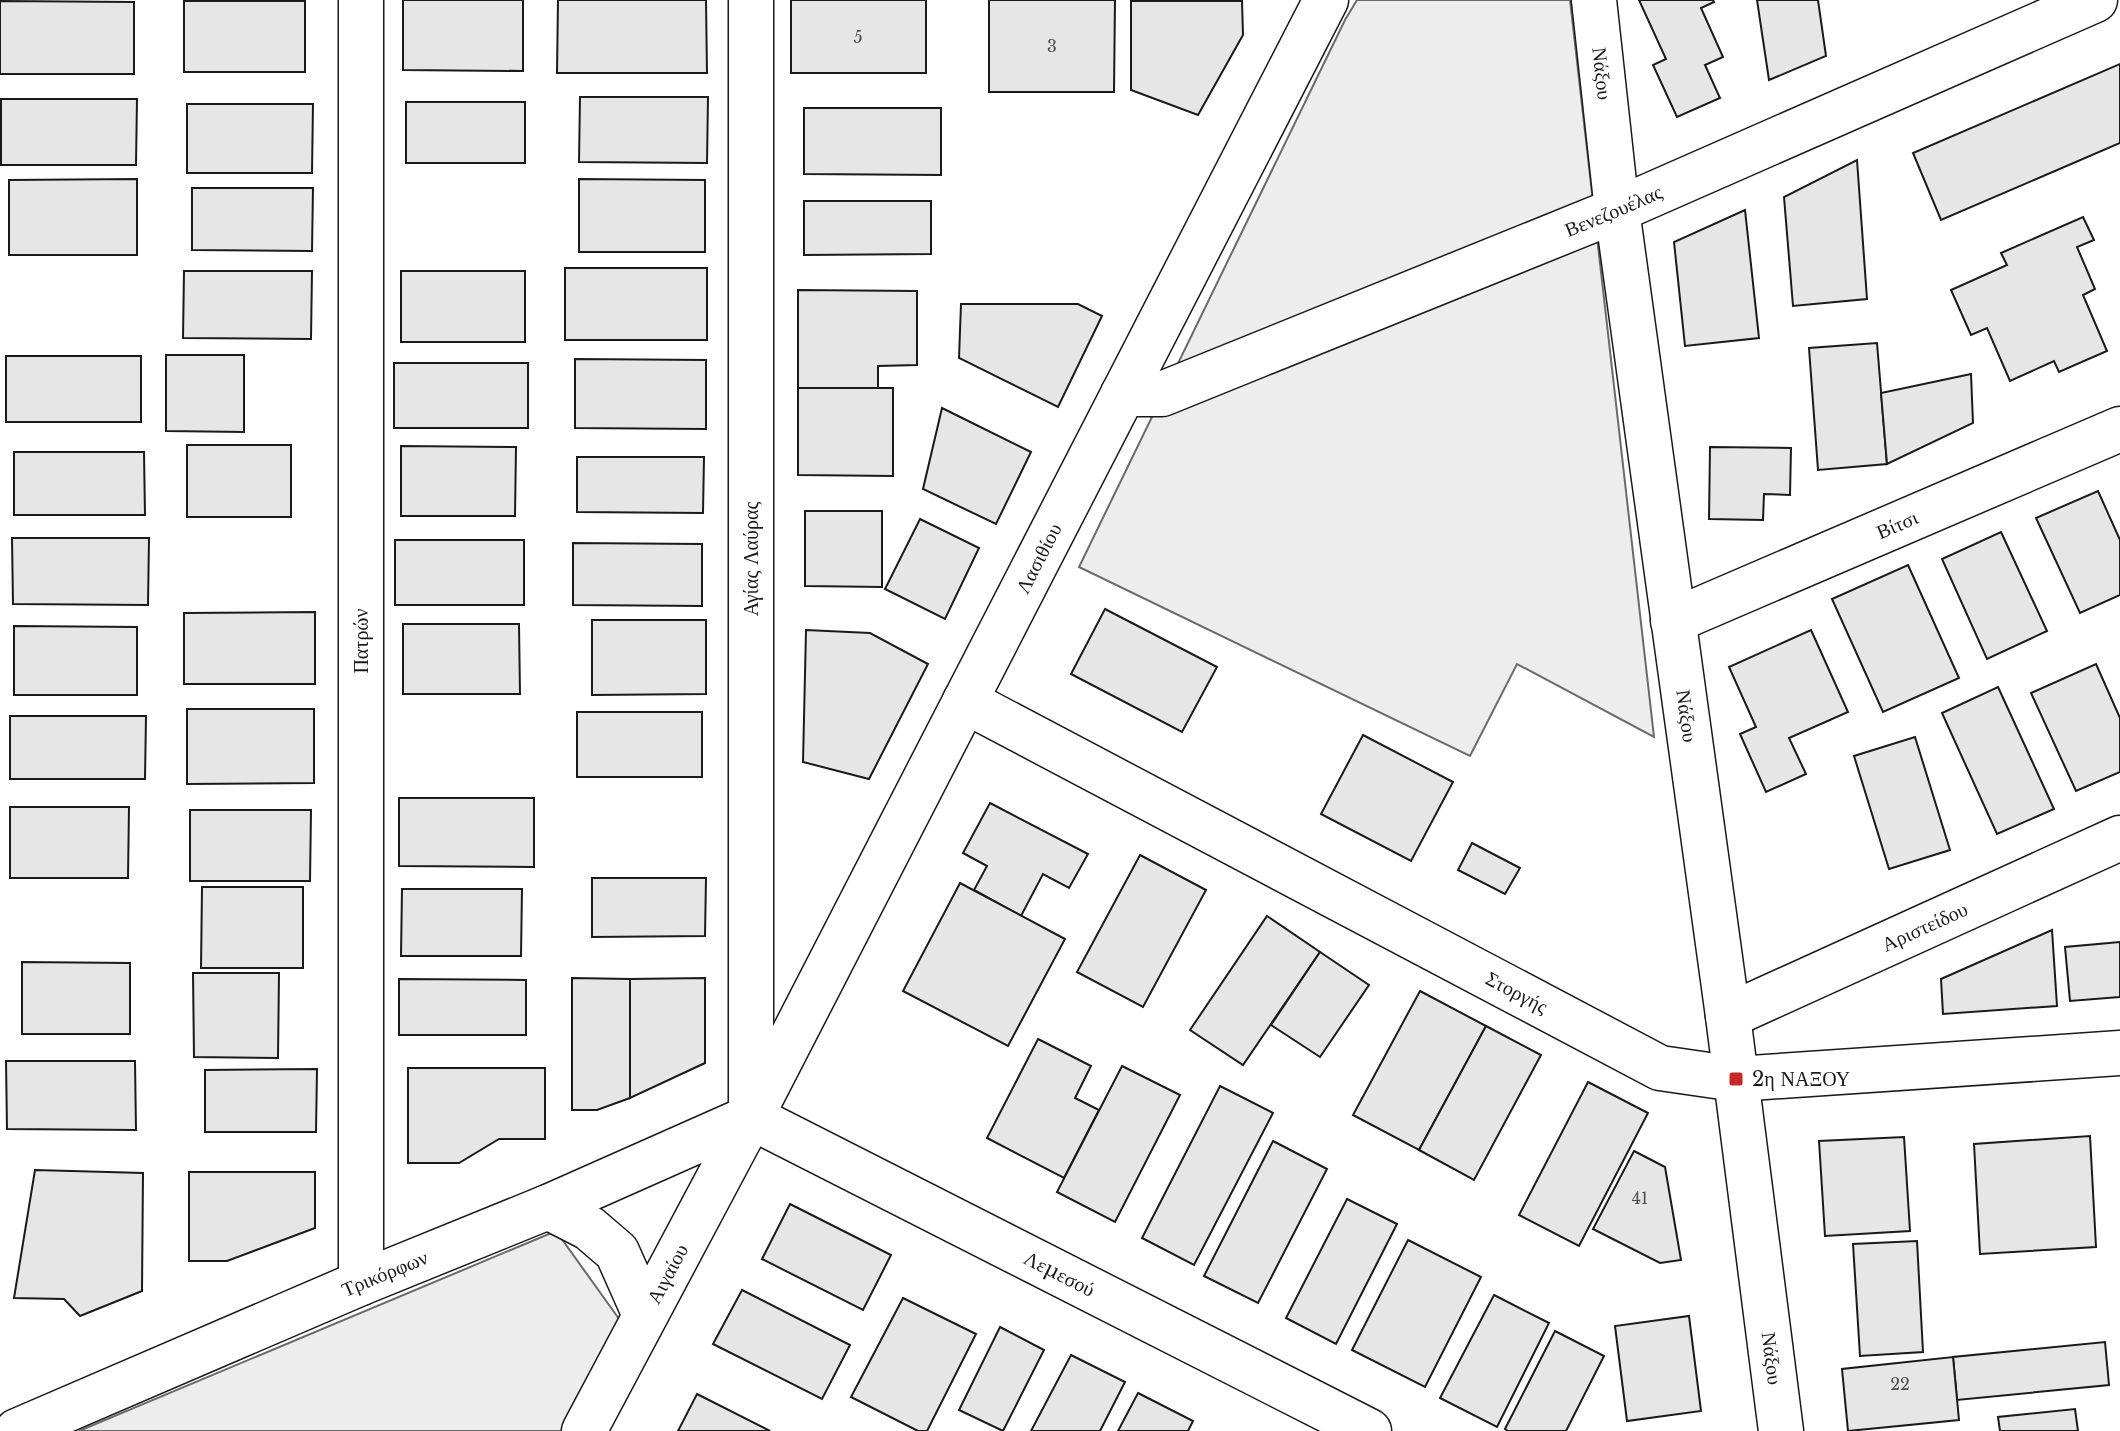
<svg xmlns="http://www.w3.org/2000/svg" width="2120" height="1431" viewBox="0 0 2120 1431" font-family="'Libre Baskerville',serif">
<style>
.built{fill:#ededed;stroke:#6a6a6a;stroke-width:2}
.building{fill:#e6e6e6;stroke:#1a1a1a;stroke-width:2}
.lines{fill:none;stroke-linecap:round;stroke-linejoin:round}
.minor-casing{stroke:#1a1a1a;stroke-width:47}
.tertiary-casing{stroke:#1a1a1a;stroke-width:47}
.minor{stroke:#fff;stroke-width:44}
.tertiary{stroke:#fff;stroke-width:44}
.poi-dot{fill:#c62828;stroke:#fff;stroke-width:3}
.labels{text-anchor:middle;stroke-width:6;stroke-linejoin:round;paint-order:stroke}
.number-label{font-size:16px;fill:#4d4d4d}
.street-label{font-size:20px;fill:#1a1a1a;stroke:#fff}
.poi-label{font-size:20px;fill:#1a1a1a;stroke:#fff;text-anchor:start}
</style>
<rect width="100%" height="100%" fill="#fff"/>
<g class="built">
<polygon points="1357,0 1570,0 1654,737 1517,664 1470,756 1079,567 1345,20"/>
<polygon points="556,1231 622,1323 565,1431 79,1431"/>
</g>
<g class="building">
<polygon points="403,0 523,0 523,71 403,70"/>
<polygon points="558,0 706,0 707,73 557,73"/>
<rect x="791" y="0" width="135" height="73"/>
<polygon points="989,0 1115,0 1114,92 989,92"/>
<polygon points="1639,0 1713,0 1714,2 1701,8 1723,57 1705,65 1720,98 1677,117 1653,65 1666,59"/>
<polygon points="1757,0 1818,0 1826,56 1769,80"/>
<polygon points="0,1 134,2 134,74 0,74"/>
<rect x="184" y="1" width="121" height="71"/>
<polygon points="1131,1 1242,1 1243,35 1198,115 1131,90"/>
<polygon points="2120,64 2120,143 1941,220 1913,153"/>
<polygon points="580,97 708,97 707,163 579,162"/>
<polygon points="1,99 137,99 136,165 1,165"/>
<rect x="406" y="102" width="119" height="61"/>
<polygon points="187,104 313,104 312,173 187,173"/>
<polygon points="804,108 941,108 941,175 804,174"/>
<polygon points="1857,160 1867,299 1793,306 1784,197"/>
<polygon points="137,179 137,255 9,255 9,180"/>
<polygon points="579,179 705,180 705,252 579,252"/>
<polygon points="192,188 313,188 312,251 192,250"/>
<polygon points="804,201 931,201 931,254 804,255"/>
<polygon points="1745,210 1759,338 1685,346 1674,242"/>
<polygon points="2083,217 2094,240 2077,247 2095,289 2083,295 2107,351 2059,372 2054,361 2010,381 1987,328 1971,335 1951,290 2007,265 2001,253"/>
<rect x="565" y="268" width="142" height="72"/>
<polygon points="184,271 312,271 311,339 183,338"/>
<rect x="401" y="271" width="124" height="71"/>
<polygon points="798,290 917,291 917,365 878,366 878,388 798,388"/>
<polygon points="961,304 1078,304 1102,316 1058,407 959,358"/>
<polygon points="1877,343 1887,464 1818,470 1809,348"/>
<polygon points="166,355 244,355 244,432 166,431"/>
<rect x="6" y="356" width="135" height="66"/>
<polygon points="575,359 706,360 706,429 575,428"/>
<rect x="394" y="363" width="134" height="65"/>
<polygon points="1971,374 1973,423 1887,464 1881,393"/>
<polygon points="798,388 893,388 893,476 798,475"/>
<polygon points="942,408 1031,452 996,524 923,489"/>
<rect x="187" y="445" width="104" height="72"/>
<polygon points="401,446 516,447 515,516 401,516"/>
<polygon points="1710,447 1791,448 1790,495 1764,494 1763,520 1709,519"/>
<polygon points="14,452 144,452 145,515 14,515"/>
<polygon points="577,457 704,457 703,513 577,512"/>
<polygon points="2098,491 2120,540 2120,595 2080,613 2036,518"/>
<polygon points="805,511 882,511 882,587 805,586"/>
<polygon points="920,519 979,548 945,619 885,589"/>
<polygon points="2001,532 2047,631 1987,659 1942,559"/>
<polygon points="12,538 149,538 148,605 13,604"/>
<rect x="395" y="540" width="129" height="65"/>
<polygon points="573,543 702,544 702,606 573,605"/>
<polygon points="1908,565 1959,678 1883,712 1832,599"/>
<polygon points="1105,609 1217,667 1182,732 1071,674"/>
<polygon points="315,612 315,684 184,684 184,613"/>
<polygon points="592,620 706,620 706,694 592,695"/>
<polygon points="403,624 519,624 520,694 403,694"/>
<polygon points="14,626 137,627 137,695 14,695"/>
<polygon points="806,630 870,633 928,664 869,779 803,762"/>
<polygon points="1811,630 1848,712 1789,738 1806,774 1766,792 1740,734 1756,727 1729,667"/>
<polygon points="2096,664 2120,718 2120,772 2076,791 2031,693"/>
<polygon points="1998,687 2054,809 1997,834 1942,713"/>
<polygon points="187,709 314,709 314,783 187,784"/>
<rect x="577" y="712" width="125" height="65"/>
<polygon points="10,716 146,716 145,779 10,779"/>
<polygon points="1363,735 1453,782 1411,861 1321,814"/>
<polygon points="1915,737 1950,850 1889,869 1854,756"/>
<polygon points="399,798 534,798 534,867 399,866"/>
<polygon points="990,803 1088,854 1069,888 1043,874 1021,916 974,890 987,866 963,853"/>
<polygon points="10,807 129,807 128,878 10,878"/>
<polygon points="190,810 311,810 310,881 190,881"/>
<polygon points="1472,843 1520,868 1505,894 1458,870"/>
<polygon points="1140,855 1206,890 1143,1007 1077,972"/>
<polygon points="592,878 706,878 705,936 592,937"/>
<polygon points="960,883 1065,939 1008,1046 903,991"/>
<polygon points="202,887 303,887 303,968 201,968"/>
<polygon points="402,889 522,889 521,956 401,956"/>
<polygon points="1267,916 1320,952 1243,1065 1190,1030"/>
<polygon points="2052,930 2057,1006 1943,1014 1941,979"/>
<polygon points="2120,942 2120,997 2070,1001 2065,947"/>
<polygon points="1320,952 1369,985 1320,1057 1271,1025"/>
<polygon points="22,962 130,963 130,1034 22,1034"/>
<polygon points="193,973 279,973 278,1058 194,1057"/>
<polygon points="572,978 630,979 630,1098 597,1110 572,1110"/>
<polygon points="705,978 705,1063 630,1098 630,979"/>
<polygon points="399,979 526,980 526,1035 399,1035"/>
<polygon points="1420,991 1486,1026 1419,1150 1353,1115"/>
<polygon points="1486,1026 1541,1055 1474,1180 1419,1150"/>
<polygon points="1038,1039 1091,1066 1075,1098 1099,1110 1064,1178 987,1138"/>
<polygon points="6,1061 135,1061 136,1130 7,1129"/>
<polygon points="1122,1066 1180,1095 1115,1222 1057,1192"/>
<polygon points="408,1068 545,1068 545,1139 499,1139 459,1163 408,1163"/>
<polygon points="317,1069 316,1132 205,1132 205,1070"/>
<polygon points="1588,1082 1648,1113 1579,1246 1519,1215"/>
<polygon points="1220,1086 1273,1113 1194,1265 1142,1238"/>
<polygon points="2090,1136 2096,1247 1980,1254 1974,1144"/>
<polygon points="1904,1137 1910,1231 1825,1236 1819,1141"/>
<polygon points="1273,1141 1327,1169 1258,1303 1204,1276"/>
<polygon points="1634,1151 1665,1167 1681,1260 1660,1263 1593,1229"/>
<polygon points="35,1170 143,1173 142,1291 80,1316 64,1299 14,1298"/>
<polygon points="189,1172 315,1172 315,1228 227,1261 189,1261"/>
<polygon points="1347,1199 1397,1224 1336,1344 1286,1318"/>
<polygon points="790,1204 891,1255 863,1310 762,1259"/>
<polygon points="1408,1240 1481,1277 1425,1387 1352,1350"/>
<polygon points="1917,1241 1923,1352 1860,1356 1853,1244"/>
<polygon points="742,1290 850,1345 822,1399 713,1344"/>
<polygon points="1494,1295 1549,1323 1497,1427 1440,1398"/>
<polygon points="903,1298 976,1334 927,1431 918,1431 851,1397"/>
<polygon points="1689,1316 1701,1411 1627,1421 1615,1326"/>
<polygon points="1000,1327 1044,1350 1003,1431 959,1410"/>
<polygon points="1555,1331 1604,1356 1566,1431 1508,1431 1505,1429"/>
<polygon points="2105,1342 2109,1385 1957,1400 1953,1357"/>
<polygon points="1071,1355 1125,1382 1100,1431 1031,1431"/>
<polygon points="1953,1357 1959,1420 1848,1431 1842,1369"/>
<polygon points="1138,1393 1193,1421 1188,1431 1118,1431"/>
<polygon points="697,1394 770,1431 678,1431"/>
<polygon points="2075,1409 2078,1431 2000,1431 1998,1417"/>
</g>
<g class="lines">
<defs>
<g id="minor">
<path id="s1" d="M1123,394h39l455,-184 478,-210"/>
<path id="s2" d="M1673,621l447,-192"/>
<path id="s3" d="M965,701l695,367 76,11 384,-26"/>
<path id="s4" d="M1728,1016l392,-178"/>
<polyline points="751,1117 751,0"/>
<path id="s5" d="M751,1117l618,314"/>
<polyline points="361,1283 361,0"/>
<path id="s6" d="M17,1431l344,-148 187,-76 203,-90"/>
</g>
<g id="tertiary">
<path id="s7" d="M1594,0l23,210 111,806 53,415"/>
<polyline points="548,1207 589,1228 617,1252 645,1315"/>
<path id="s8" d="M584,1431l167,-314 575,-1117"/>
</g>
</defs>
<use href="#minor" class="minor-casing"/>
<use href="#tertiary" class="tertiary-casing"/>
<use href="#minor" class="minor"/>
<use href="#tertiary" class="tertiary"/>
</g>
<rect class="poi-dot" x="1728" y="1071" width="16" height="16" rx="4"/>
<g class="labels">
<g class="number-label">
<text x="858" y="43">5</text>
<text x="1052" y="52">3</text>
<text x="1640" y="1204">41</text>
<text x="1900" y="1390">22</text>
</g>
<g class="street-label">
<text dy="7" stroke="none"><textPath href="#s7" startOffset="74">Νάξου</textPath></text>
<text dy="7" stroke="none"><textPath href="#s1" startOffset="526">Βενεζουέλας</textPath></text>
<text dy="7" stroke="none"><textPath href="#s2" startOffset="244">Βίτσι</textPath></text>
<text transform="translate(751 559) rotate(-90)" y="7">Αγίας Λαύρας</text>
<text dy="7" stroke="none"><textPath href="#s8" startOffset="984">Λασιθίου</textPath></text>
<text transform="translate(361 641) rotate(-90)" y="7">Πατρών</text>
<text dy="7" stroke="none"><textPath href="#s7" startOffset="722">Νάξου</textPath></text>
<text dy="7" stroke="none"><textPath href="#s4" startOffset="216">Αριστείδου</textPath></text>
<text dy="7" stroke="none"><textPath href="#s3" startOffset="624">Στοργής</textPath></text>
<text dy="7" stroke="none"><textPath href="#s6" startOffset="400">Τρικόρφων</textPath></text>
<text dy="7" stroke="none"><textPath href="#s8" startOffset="178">Αιγαίου</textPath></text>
<text dy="7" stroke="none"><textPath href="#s5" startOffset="346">Λεμεσού</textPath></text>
<text dy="7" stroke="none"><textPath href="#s7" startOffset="1370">Νάξου</textPath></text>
</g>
<g class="poi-label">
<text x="1752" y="1086">2η ΝΑΞΟΥ</text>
</g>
</g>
</svg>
